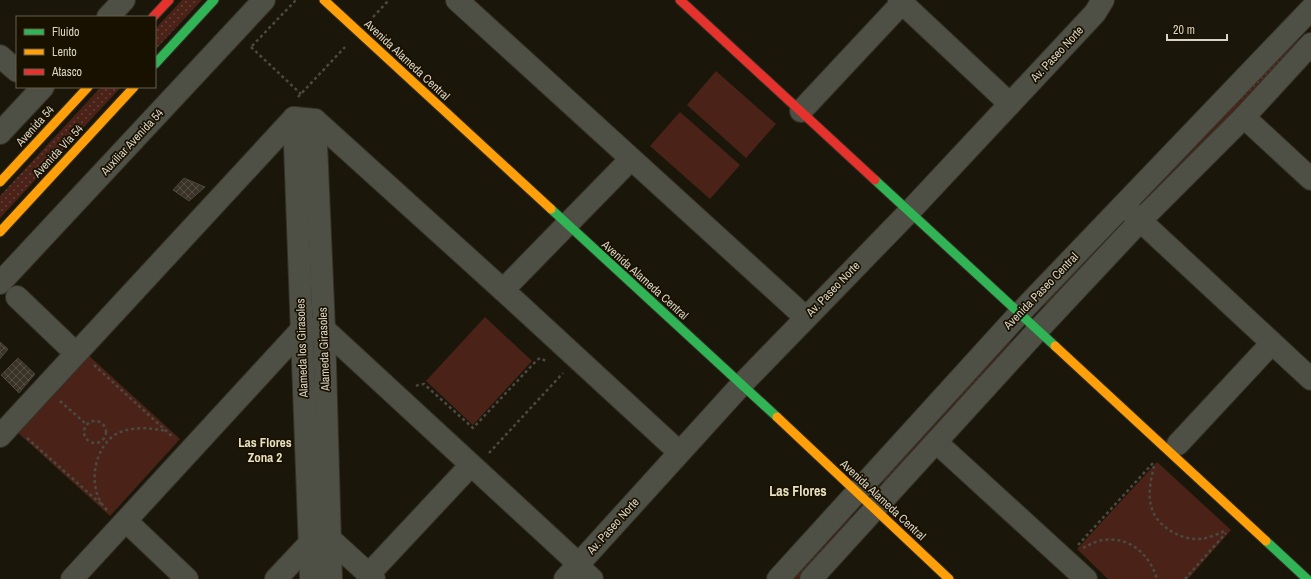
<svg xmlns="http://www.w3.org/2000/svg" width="1311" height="579" viewBox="0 0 1311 579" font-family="'Archivo Narrow',sans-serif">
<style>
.grass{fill:url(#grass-dots)}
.park{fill:#4b2218}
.building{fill:url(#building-cross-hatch);stroke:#4a443a}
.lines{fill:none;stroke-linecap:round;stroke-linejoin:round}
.street-casing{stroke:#343026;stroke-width:24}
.fast-casing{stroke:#343026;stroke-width:11}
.slow-casing{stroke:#343026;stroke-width:11}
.jam-casing{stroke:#343026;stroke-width:11}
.path{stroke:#4a4a40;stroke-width:2.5;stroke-dasharray:3 3;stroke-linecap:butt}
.street{stroke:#4f5045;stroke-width:22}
.fast{stroke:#30b455;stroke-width:9}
.slow{stroke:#ff9f0a;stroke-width:9}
.jam{stroke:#e5322d;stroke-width:9}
.labels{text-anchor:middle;stroke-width:3.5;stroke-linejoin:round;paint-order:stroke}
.street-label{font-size:12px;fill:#d8d3c5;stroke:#191100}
.neighbourhood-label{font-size:13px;font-weight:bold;fill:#e9e0c2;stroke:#191100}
.quarter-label{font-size:14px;font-weight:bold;fill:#e9e0c2;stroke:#191100}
</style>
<defs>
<pattern id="grass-dots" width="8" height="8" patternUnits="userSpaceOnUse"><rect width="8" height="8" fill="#4b2218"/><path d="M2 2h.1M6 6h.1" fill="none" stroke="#644138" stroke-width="1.8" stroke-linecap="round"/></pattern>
<pattern id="building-cross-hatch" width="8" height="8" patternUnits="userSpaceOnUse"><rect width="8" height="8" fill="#3a3227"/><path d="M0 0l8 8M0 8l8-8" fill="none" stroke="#564f45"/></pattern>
</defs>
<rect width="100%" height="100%" fill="#1b160a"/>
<g class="grass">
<polygon points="182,0 202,0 155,50 155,29"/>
<polygon points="1296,36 1302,41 1149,200 1144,195"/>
<polygon points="101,87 121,87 0,218 0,196"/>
<polygon points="1111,229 1117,235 1048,307 1042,302"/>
<polygon points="1008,339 1013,344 885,484 879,479"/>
<polygon points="848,514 853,519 799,579 789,579"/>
</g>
<g class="park">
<polygon points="716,71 776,124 746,158 687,105"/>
<polygon points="680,112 740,165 710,199 650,146"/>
<polygon points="485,317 532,361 473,425 426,381"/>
<polygon points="87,354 180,439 110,516 16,431"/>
<polygon points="1157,462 1231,530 1188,579 1108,579 1077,549"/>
</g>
<g class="building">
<polygon points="184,178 205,187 189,201 173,190"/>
<polygon points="0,342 8,349 0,359"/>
<polygon points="18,358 35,374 19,393 1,375"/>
</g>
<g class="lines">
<defs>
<g id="street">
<polyline points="457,0 805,317"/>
<polyline points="899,0 1010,104"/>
<polyline points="108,17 124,0"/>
<polyline points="0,56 17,71"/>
<polyline points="801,111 902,3"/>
<polyline points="1244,117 1311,179"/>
<polyline points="294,118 315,120 503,290 679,452"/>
<polyline points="294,118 311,579"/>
<polyline points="315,120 324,329 331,579"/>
<polyline points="0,133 43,87"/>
<polyline points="1130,211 1311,379"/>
<polyline points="0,283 264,0"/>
<polyline points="503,290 631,159"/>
<polyline points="17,297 67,345"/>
<polyline points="0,436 294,118"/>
<polyline points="936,442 1086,579"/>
<polyline points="1178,444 1272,343"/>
<polyline points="126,521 187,579"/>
<polyline points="369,574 471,465"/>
<polyline points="72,579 302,329 324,329 570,556 578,566 592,579"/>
<polyline points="276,579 309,544 329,538 374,579"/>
<polyline points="565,579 742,384 909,212 1095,13 1103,0"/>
<polyline points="778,579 1019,314 1311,9"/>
<polyline points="811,579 1037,331 1140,221 1244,117 1311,44"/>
</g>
<g id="fast">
<polyline points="155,64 214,0"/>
<polyline points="875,180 1055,346"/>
<polyline points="551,209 777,417"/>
<polyline points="1266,541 1307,579"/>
</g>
<g id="slow">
<polyline points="324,0 551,209"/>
<polyline points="0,182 88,87"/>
<polyline points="0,232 134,87"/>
<polyline points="1055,346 1266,541"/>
<polyline points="777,417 949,579"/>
</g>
<g id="jam">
<polyline points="680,0 875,180"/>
<polyline points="153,17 169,0"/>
</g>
</defs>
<use href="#street" class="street-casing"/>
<use href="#fast" class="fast-casing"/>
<use href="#slow" class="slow-casing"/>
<use href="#jam" class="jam-casing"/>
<g class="path">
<polyline points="373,17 389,0"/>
<polyline points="252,46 296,0"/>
<polyline points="251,47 301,94"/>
<polyline points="298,97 345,47"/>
<polyline points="94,365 174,438"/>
<polyline points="416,386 418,385 424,384 473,428 537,360 540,358 548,362"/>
<polyline points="60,401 86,424"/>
<circle cx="95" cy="432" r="11"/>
<polyline points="27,438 101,504"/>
<polyline points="489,453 563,373"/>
<path d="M1154,466c-3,13 -7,29 -2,43 5,17 29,31 46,30 10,0 19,-5 27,-8"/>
<path d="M107,510c-21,-20 -14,-64 11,-77 16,-7 32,-5 49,-2"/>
<polyline points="1078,545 1153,463"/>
<path d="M1083,548c6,-3 13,-7 20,-8 27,-4 47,15 54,39"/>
<polyline points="1185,579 1226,533"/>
</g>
<use href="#street" class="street"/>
<use href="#fast" class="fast"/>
<use href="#slow" class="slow"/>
<use href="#jam" class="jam"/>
</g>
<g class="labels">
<g class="street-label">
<text transform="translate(1057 54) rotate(-47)" y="4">Av. Paseo Norte</text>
<text transform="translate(407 60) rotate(43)" y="4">Avenida Alameda Central</text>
<text transform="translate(35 126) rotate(-48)" y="4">Avenida 54</text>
<text transform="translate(132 142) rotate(-47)" y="4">Auxiliar Avenida 54</text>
<text transform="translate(58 151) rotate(-47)" y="4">Avenida Vía 54</text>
<text transform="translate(645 280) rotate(42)" y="4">Avenida Alameda Central</text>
<text transform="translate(833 289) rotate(-46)" y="4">Av. Paseo Norte</text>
<text transform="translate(1041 291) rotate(-46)" y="4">Avenida Paseo Central</text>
<text transform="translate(302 348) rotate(-92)" y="4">Alameda los Girasoles</text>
<text transform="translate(324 349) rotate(-92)" y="4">Alameda Girasoles</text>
<text transform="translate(883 500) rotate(43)" y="4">Avenida Alameda Central</text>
<text transform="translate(613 526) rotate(-48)" y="4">Av. Paseo Norte</text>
</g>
<g class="neighbourhood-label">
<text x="265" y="447">Las Flores<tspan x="265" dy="15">Zona 2</tspan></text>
</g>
<g class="quarter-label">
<text x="798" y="496">Las Flores</text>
</g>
</g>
<rect x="16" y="16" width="140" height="72" fill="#191100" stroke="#655f4f"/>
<rect x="24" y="29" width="20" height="6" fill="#30b455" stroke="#655f4f"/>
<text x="52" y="36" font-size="12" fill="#d8d3c5">Fluido</text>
<rect x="24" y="49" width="20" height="6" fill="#ff9f0a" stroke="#655f4f"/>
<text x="52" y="56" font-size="12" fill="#d8d3c5">Lento</text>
<rect x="24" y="69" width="20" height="6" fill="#e5322d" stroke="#655f4f"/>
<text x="52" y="76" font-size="12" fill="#d8d3c5">Atasco</text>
<path d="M1167 34v6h60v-6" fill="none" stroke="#d8d3c5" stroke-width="2"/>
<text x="1173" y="34" font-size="12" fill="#d8d3c5" stroke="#191100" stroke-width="3" paint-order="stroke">20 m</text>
</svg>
